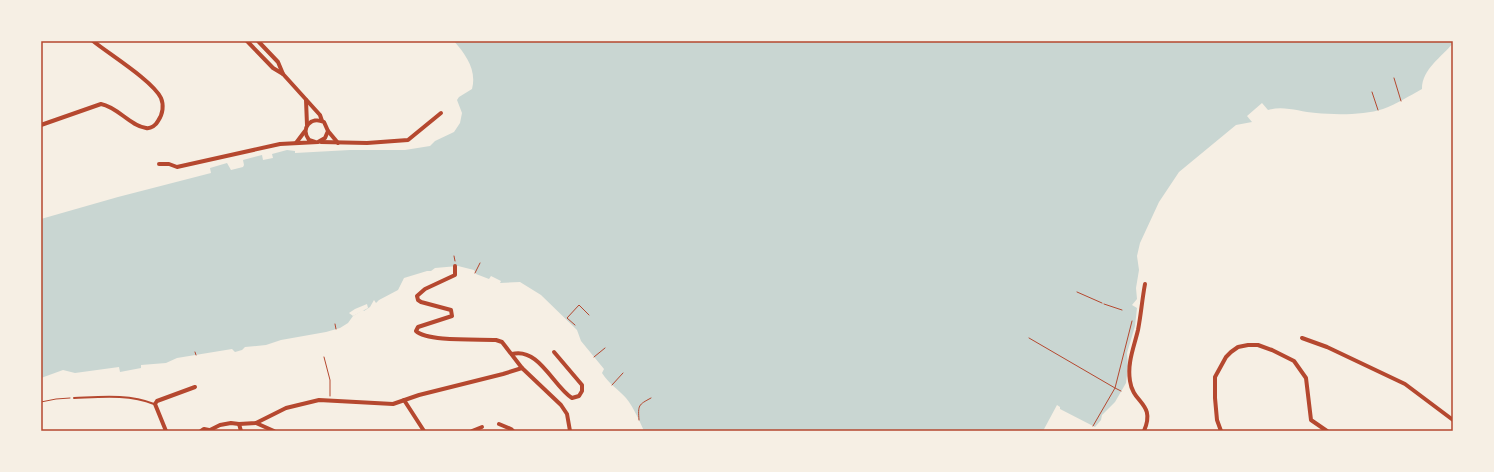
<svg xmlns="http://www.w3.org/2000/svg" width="1494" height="472" viewBox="0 0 1494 472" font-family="Raleway,sans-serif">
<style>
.water{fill:#c9d6d2}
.pier{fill:#f6efe4}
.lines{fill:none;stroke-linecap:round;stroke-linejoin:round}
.path{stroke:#b5482f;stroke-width:1}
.service{stroke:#b5482f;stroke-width:2}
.minor{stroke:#b5482f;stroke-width:4}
.neatline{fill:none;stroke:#b5482f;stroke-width:1.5}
</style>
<rect width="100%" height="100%" fill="#f6efe4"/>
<path class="water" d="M454,41h999v2c-11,14 -31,26 -31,46 -13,7 -25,15 -39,20 -18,6 -47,6 -67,4 -16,-1 -32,-8 -48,-3l-6,-7 -15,13 5,6 -16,3 -57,47 -20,30 -19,41 -3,13 2,14 -3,18 1,11 -5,6 5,3 -2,18 -8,27 1,13 -2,17 -11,19 -13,13 -1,5 -6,7 -35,-18v-2l-3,-2 -14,26h-399c-5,-11 -10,-23 -18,-33 -8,-9 -18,-15 -24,-25l2,-4 -23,-28 -4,-11 -36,-35 -21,-13 -20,1 1,-2 -10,-5 -2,3 -13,-5 -2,-4 -16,-4 -23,2 -4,3h-4l-23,7 -6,12 -19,10 -3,3 -2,-3 -4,7 -6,4 -1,-1 -10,6 -5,7 -8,5 -14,4 -45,8 -15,5 -21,2 -3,3 -7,2 -3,-3 -55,9 -11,5 -25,2v3l-21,4 -1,-5 -44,6 -12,-3 -22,8v-159l77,-22 93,-24 -1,-5 17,-5 4,7 12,-3 1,-2 -1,-5 19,-5 1,5 10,-2 -1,-4 15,-4 8,1v2l55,-3h55l25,-4 5,-5 19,-9 6,-9 2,-10 -5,-13 2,-3 13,-8c5,-19 -6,-34 -18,-48z"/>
<polygon class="pier" points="367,304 368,308 353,316 349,313 355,309"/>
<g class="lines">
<g class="path">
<polyline points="1394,78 1401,101"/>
<polyline points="1372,92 1378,110"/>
<polyline points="454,256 455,261"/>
<polyline points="475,273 480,263"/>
<polyline points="1077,292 1102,303"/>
<polyline points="1104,304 1122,310"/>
<polyline points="335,324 336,329"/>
<polyline points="575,325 567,318 579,305 589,315"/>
<polyline points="1029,338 1115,388 1093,426"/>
<polyline points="195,352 196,355"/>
<polyline points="324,357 330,380 330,396"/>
<polyline points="594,357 605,348"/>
<polyline points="612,385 623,373"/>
<polyline points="1121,391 1115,388 1132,321"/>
<polyline points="41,402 56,399 70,398"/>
<path d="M639,420c-1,-15 -1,-15 12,-22"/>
</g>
<path class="service" d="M74,398c27,-1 54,-4 80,6"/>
<g class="minor">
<polyline points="247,41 273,68 283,74 320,115 322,121"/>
<polyline points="258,41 278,62 283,74"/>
<polyline points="306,100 307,125"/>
<path d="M41,125l60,-21c17,3 29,22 45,24 5,1 10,-3 12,-7 5,-7 6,-16 3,-23 -8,-17 -52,-44 -68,-57"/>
<polyline points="328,131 338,143"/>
<polyline points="321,142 367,143 408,140 441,113"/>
<polyline points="296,143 305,131"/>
<path d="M159,164h10l8,3 103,-23 38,-2 7,-4 3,-7 -4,-9c-13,-6 -24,6 -15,18l6,2"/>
<path d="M455,266v9l-30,14 -8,7 1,4 3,2 30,8 1,6 -34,11 -2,4c11,11 63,8 80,9l6,2 20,26"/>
<polyline points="1302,338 1327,347 1405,384 1453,420"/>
<path d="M512,354c27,-7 41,32 60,44l7,-2 3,-5v-6l-28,-33"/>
<polyline points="404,400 424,431"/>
<polyline points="256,423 274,431"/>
<polyline points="239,424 241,431"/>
<polyline points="499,424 511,429 513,431"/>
<polyline points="166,431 155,404 157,401 195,387"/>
<polyline points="201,431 204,429 209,430"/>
<polyline points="208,431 220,425 231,423 239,424 256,423 286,408 319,400 393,404 419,395 503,374 522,368 561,405 567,414 570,431"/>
<polyline points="472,431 482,427"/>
<path d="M1144,431c12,-28 -11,-27 -14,-50 -3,-18 4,-34 8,-51 3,-15 4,-30 7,-46"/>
<polyline points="1221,431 1217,420 1215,398 1215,377 1226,357 1231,352 1238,347 1248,345 1258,345 1272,350 1294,361 1306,378 1311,420 1327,431"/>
</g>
</g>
<rect width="1494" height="472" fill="none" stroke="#f6efe4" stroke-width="84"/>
<rect x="42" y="42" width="1410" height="388" class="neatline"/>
</svg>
